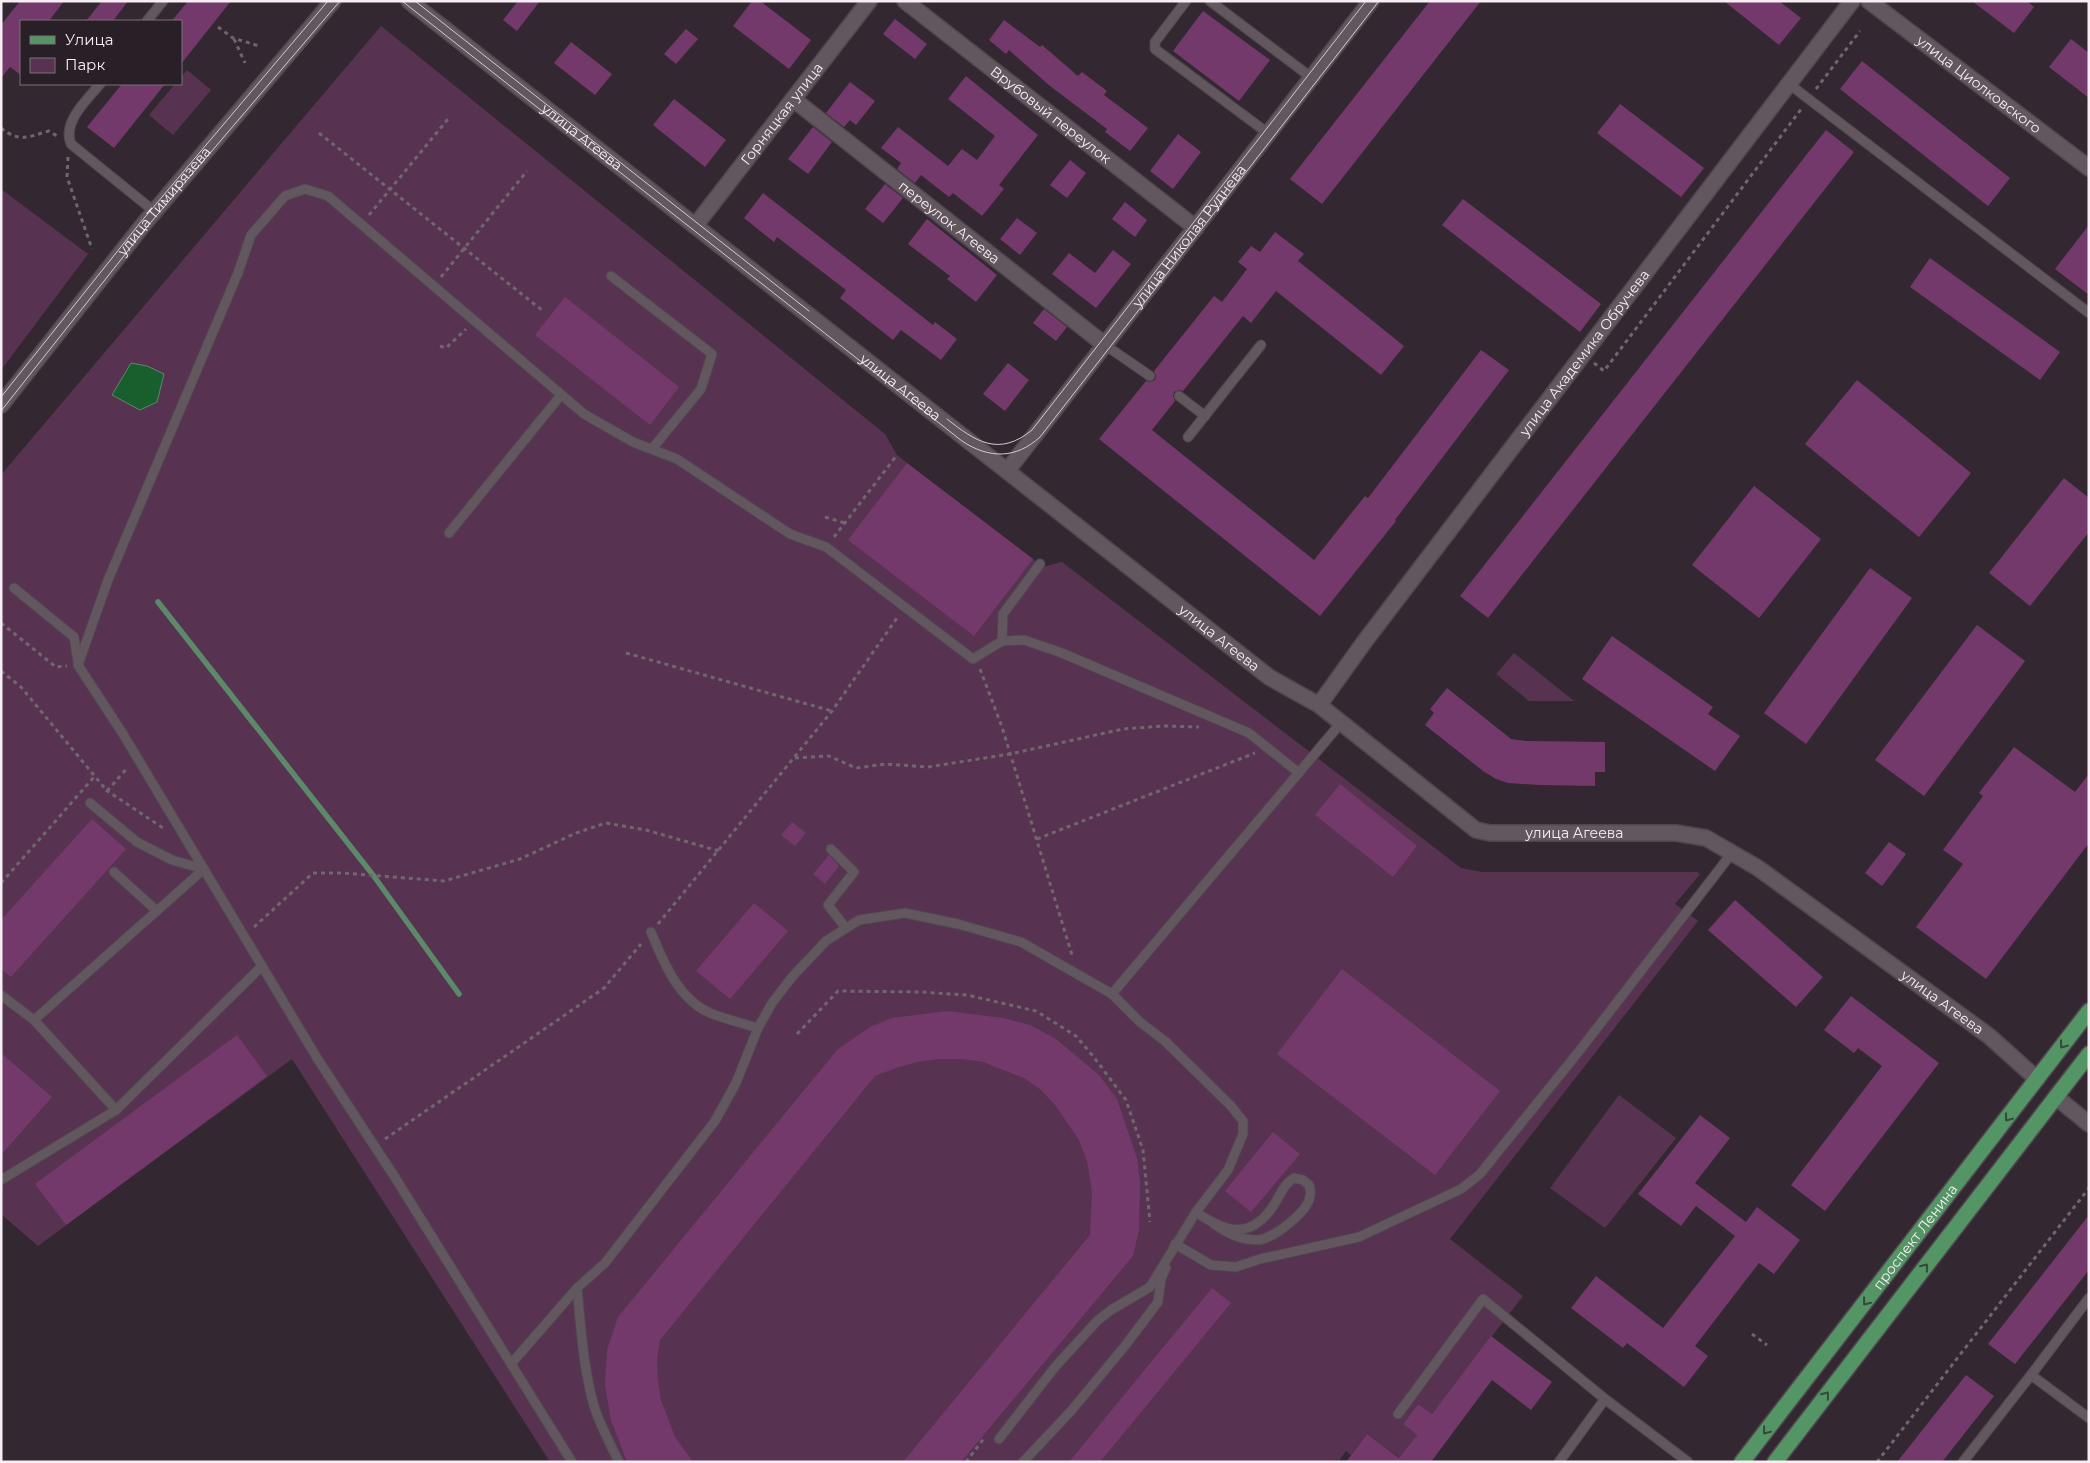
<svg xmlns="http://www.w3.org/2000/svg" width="2090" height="1463" viewBox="0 0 2090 1463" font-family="Montserrat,sans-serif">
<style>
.green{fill:#573351}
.water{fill:#195e2d;stroke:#5b8969}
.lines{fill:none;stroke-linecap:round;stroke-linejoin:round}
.stream{stroke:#5b8969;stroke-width:5.5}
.building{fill:#73396a}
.service-casing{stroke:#50464e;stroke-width:11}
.minor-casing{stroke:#50464e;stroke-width:18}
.tertiary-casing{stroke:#50464e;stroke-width:18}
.primary-casing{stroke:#50464e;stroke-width:18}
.path{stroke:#70666e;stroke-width:3;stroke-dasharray:4 4;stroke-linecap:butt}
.service{stroke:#62565f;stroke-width:9}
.minor{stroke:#62565f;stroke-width:15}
.tertiary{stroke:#62565f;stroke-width:15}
.primary{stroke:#539564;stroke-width:15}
.tram{stroke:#d3cad1;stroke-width:1}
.oneway{stroke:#38483c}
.labels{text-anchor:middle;stroke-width:4.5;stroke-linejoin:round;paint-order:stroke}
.street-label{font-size:14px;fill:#f6eef4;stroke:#291f27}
</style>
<rect width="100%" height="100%" fill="#332831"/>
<g class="green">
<polygon points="381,26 885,434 897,455 907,463 1043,567 1062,562 1461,868 1482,872 1697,872 1700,874 1675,904 1698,921 1450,1239 1523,1296 1432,1414 1418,1404 1403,1424 1417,1435 1400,1458 1367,1434 1351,1455 1346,1451 1338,1462 550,1462 292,1059 38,1246 1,1214 1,475"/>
<polygon points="187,70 211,90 173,135 149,115 175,84 181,84 181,77"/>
<polygon points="1,189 88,254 1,370"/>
<polygon points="1514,653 1574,701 1529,701 1496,674"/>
<polygon points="1619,1095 1676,1138 1605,1228 1550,1188"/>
</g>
<polygon class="water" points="131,363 147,366 164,374 157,402 140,410 112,395"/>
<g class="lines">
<polyline class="stream" points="158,602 373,875 459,994"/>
</g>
<g class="building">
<polygon points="20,1 64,1 49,21 21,21 21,75 10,67 1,78 1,25"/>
<polygon points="102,1 128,1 113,21 86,21"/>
<polygon points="188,1 231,1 181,64 181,21 172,21"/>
<polygon points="518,1 540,1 517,31 503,20"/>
<polygon points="752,1 760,1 811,40 789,69 733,26"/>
<polygon points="1430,1 1481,1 1322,204 1290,179"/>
<polygon points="1724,1 1779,1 1801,18 1779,45"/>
<polygon points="1972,1 2027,1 2034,7 2014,33"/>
<polygon points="1203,11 1270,60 1239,101 1173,51"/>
<polygon points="895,19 927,44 915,59 883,34"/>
<polygon points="1004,20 1040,47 1042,45 1078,76 1082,72 1107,91 1104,95 1148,128 1130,151 1105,132 1107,129 1050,86 1009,50 1006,54 989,40"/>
<polygon points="686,29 698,39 676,64 664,54"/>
<polygon points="2071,39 2089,53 2089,98 2049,67"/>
<polygon points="571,42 612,74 595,95 554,63"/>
<polygon points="1862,61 2010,178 1988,206 1840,89"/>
<polygon points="966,76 1038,135 999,185 1004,189 982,216 953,193 949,197 921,175 915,183 897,169 901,163 881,148 898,127 948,166 962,149 977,160 995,136 948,99"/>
<polygon points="850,82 875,101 856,125 850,120 844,127 826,113"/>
<polygon points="122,84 165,84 114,148 87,127"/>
<polygon points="674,99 726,140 705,167 653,125"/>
<polygon points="1620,104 1704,168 1681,197 1597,133"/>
<polygon points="813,127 832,142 808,174 788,159"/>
<polygon points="1826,130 1854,152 1488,618 1460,596"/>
<polygon points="1178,134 1201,152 1173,189 1150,171"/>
<polygon points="1070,160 1086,173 1067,198 1050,185"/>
<polygon points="885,184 903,198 883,223 865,209"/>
<polygon points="763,193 933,325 935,322 957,339 941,360 901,330 893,340 840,298 846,290 777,237 774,242 744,218"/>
<polygon points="1463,199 1601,304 1580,332 1442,225"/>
<polygon points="1125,202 1147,220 1135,237 1112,219"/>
<polygon points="1017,218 1037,233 1020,255 1000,239"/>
<polygon points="927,219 997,275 976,302 947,279 950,276 908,244"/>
<polygon points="2089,225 2089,295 2055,269"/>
<polygon points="1275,232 1304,254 1298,261 1404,346 1381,375 1276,291 1251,323 1243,316 1183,391 1179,390 1174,392 1173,396 1175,401 1152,430 1314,560 1365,496 1368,498 1481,350 1509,370 1395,520 1396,521 1320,616 1099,439 1146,381 1150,382 1155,380 1156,376 1154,371 1214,296 1222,302 1247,269 1238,262 1251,246 1260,252"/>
<polygon points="1113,250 1131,264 1096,308 1052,274 1069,253 1095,273"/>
<polygon points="1930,258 2060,352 2040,380 1910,287"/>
<polygon points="565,297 679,387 650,425 535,335"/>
<polygon points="1044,309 1067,327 1056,341 1033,323"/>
<polygon points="1008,363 1029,380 1005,411 983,394"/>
<polygon points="1857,380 1971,473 1919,537 1805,444"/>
<polygon points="907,463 1033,559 974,636 848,540"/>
<polygon points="2064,478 2089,498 2089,532 2030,606 1989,573"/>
<polygon points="1754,486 1821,539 1759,618 1692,565"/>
<polygon points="1870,568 1912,598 1806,744 1764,713"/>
<polygon points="1977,625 2025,661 1924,796 1875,760"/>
<polygon points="1612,636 1713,707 1708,714 1740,736 1715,771 1582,679"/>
<polygon points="1447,688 1511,739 1526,741 1605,742 1605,772 1595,772 1595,786 1539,785 1508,783 1496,779 1483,771 1425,725 1434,713 1430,709"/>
<polygon points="2014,747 2075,792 2089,774 2089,843 1986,979 1916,927 1963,864 1943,850 1983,796 1979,793"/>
<polygon points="1340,784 1417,846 1393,877 1315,815"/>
<polygon points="92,819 126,849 11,977 1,969 1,920"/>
<polygon points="792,822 806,833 795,846 781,835"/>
<polygon points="1889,842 1906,854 1882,886 1865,873"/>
<polygon points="829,855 839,866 825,884 813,874"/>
<polygon points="1735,900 1823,977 1796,1007 1708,930"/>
<polygon points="754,903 788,931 730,999 696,971"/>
<polygon points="1342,969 1500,1091 1435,1175 1277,1054"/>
<polygon points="1851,996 1939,1063 1825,1211 1791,1185 1882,1066 1858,1048 1854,1053 1824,1030"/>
<polygon points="947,1011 1003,1018 1030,1025 1056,1039 1099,1075 1117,1099 1137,1158 1140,1182 1139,1230 1133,1256 961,1462 903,1462 1090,1235 1092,1192 1087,1161 1079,1140 1055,1105 1041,1090 1024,1078 983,1062 963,1059 939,1059 917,1062 896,1068 875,1076 660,1340 657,1359 658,1380 661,1400 675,1437 693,1462 627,1462 611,1420 605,1385 607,1350 618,1317 837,1050 870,1027 892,1018"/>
<polygon points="237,1035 267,1076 66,1225 35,1184"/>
<polygon points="1,1053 52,1097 1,1155"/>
<polygon points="1700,1115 1730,1138 1695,1183 1746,1222 1757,1207 1800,1240 1774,1274 1759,1263 1695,1346 1708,1356 1684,1387 1627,1343 1623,1348 1571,1308 1596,1276 1663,1328 1735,1236 1696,1206 1681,1226 1638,1194"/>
<polygon points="1273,1132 1300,1154 1251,1212 1225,1191"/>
<polygon points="2089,1215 2089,1270 2015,1364 1988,1344"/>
<polygon points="1212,1288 1231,1303 1100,1462 1069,1462"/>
<polygon points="1491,1336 1552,1382 1531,1410 1492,1380 1431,1462 1346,1462 1367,1434 1399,1458 1417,1435 1403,1424 1418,1404 1432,1414"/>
<polygon points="1966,1375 1994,1396 1942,1462 1897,1462"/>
</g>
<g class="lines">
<defs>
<g id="service">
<polyline points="1186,1 1155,42 1155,49 1269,134"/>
<polyline points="1210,1 1312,78"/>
<polyline points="147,21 163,1"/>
<path d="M100,84c-13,16 -38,38 -29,60l84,68"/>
<polyline points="1789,84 2089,313"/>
<polyline points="611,276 712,354 701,389 652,449"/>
<polyline points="1105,345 1150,376"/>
<polyline points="1179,396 1205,416"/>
<polyline points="1188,437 1261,345"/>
<polyline points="449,533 561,395"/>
<polyline points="14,588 74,637 78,662"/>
<polyline points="1002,641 1003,614 1040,564"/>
<polyline points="90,803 137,842 172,860 204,869"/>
<polyline points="831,849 854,872 828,905 846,928"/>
<polyline points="114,872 157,911"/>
<path d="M651,932c12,29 27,67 59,81 15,6 32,10 48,15"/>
<polyline points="1112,994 1340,724"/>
<polyline points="1,995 34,1020 204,869"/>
<polyline points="34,1020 116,1110"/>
<polyline points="1,1180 116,1110 262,966"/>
<path d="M1196,1212c30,21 55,28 78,-7 6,-10 10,-21 20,-27l9,2 6,5c1,3 2,8 1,11 -2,16 -37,43 -52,44 -18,0 -29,-6 -44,-16"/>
<polyline points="1173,1249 1175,1244 1211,1265 1236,1267 1260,1259 1359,1237 1461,1189 1480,1174 1580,1050 1732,853"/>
<path d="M577,1288c4,39 6,79 17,118 6,19 16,38 25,56"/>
<polyline points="2089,1298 2031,1375 2089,1418"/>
<polyline points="511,1364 577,1288 605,1263 715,1121 736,1083 758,1028 772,1003 792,977 826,941 859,920 905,913 958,924 1021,942 1112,994 1140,1022 1166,1042 1231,1106 1243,1121 1243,1134 1228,1170 1196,1212 1150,1287 1111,1310 1097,1321 1055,1367 999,1439"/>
<polyline points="1398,1414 1483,1299 1605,1399 1688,1462"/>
<polyline points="572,1462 396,1179 317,1058 123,734 78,665 108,580 238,273 251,235 285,196 305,189 328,196 584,414 633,442 677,459 790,534 826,547 973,659 1002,641 1024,640 1062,653 1249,733 1299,773"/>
<polyline points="1023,1462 1071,1411 1124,1347 1158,1302 1161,1279 1166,1268"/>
<polyline points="1559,1462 1605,1399"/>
<polyline points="1963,1462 2031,1375"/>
</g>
<g id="minor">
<path id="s1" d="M905,1l291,227"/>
<path id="s2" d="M1869,1l220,167"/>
<path id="s3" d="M793,99l312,246"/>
<path id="s4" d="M695,226l174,-225"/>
<path id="s5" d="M1007,471l262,206 50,28 157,125 14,3h186l30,5 52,30 231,168 48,43"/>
<path id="s6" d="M1319,705l46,-64 487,-640"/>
<polyline points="2056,1097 2089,1124"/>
</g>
<g id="tertiary">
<path id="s7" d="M409,1l598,470 364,-470"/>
<path id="s8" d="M1,405l142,-180 190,-224"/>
</g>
<g id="primary">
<path id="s9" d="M1742,1462l347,-451"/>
<polyline points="1775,1462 2089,1054"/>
</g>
</defs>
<use href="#service" class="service-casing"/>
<use href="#minor" class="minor-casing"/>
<use href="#tertiary" class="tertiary-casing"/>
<use href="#primary" class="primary-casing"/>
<g class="path">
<polyline points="218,27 233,38 259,46"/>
<polyline points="234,39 245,63"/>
<polyline points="1816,89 1860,31"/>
<path d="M1,128c19,15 26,9 48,3l8,5"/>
<polyline points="319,133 543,311"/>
<polyline points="68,157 67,177 92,249"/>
<polyline points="369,215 448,119"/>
<polyline points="441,277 527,171"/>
<polyline points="440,346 446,348 466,329"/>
<polyline points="1594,363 1604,371 1802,108"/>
<polyline points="825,517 845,523"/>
<polyline points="834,537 897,455"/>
<polyline points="1,623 56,667 67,666"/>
<polyline points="626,653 832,711"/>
<polyline points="980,669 1002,727 1072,955"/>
<polyline points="1,671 21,687 107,791"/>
<polyline points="795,758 829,756 856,768 886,764 928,767 1010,754 1123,729 1164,726 1199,727"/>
<polyline points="106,790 163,828"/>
<polyline points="107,791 128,767"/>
<polyline points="1037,839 1255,753"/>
<polyline points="1,883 95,776"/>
<polyline points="658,924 832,711 897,618"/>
<polyline points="254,927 313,873 343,873 444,881 520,859 576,833 606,823 646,830 719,851"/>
<polyline points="797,1034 838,991 921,992 967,995 1036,1011 1076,1036 1093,1056 1126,1100 1143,1150 1150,1222"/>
<polyline points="385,1139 604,988 641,944"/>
<polyline points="1752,1334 1767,1345"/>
<polyline points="966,1462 985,1437"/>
<polyline points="1877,1462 2089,1188"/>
</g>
<use href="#service" class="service"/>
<use href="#minor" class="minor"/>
<use href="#tertiary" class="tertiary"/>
<use href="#primary" class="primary"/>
<g class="tram">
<path d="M402,1l560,440c27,18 54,18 78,-4l339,-436"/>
<polyline points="415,1 809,311"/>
<polyline points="1,397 140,223 328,1"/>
<polyline points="1,411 146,228 340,1"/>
<path d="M947,419c29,23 52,38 85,11l334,-429"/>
</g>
</g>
<defs><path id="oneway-chevron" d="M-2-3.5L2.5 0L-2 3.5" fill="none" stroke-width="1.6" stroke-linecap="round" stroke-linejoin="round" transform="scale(1.25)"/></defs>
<g class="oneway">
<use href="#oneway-chevron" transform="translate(2063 1045) rotate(127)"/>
<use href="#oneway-chevron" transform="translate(2008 1118) rotate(127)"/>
<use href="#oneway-chevron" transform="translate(1925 1267) rotate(-52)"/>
<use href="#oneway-chevron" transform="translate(1866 1302) rotate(128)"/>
<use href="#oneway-chevron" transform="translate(1826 1395) rotate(-52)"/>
<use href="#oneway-chevron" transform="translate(1766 1431) rotate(128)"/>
</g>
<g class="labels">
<g class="street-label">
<text dy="5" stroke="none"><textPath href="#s2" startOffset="138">улица Циолковского</textPath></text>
<text dy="5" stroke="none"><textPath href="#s4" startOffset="142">Горняцкая улица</textPath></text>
<text dy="5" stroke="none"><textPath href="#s1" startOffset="185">Врубовый переулок</textPath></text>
<text dy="5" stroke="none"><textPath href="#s7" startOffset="220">улица Агеева</textPath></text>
<text dy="5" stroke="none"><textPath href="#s8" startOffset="261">улица Тимирязева</textPath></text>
<text dy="5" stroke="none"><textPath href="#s3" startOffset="199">переулок Агеева</textPath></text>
<text dy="5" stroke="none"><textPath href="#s7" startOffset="1058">улица Николая Руднева</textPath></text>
<text dy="5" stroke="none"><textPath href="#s6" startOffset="441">улица Академика Обручева</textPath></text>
<text dy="5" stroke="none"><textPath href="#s7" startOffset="625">улица Агеева</textPath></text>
<text dy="5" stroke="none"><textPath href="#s5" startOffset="270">улица Агеева</textPath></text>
<text dy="5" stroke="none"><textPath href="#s5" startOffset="690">улица Агеева</textPath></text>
<text dy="5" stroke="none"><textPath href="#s5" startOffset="1110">улица Агеева</textPath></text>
<text dy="5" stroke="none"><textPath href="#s9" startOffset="284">проспект Ленина</textPath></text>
</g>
</g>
<rect width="2090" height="1463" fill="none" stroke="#f6eef4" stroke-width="5"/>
<rect x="20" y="20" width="162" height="65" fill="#291f27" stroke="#7b7279"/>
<rect x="30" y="36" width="25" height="8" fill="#539564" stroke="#7b7279"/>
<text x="65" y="45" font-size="15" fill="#f6eef4">Улица</text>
<rect x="30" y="58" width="25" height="15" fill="#573351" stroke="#7b7279"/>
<text x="65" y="70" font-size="15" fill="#f6eef4">Парк</text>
</svg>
